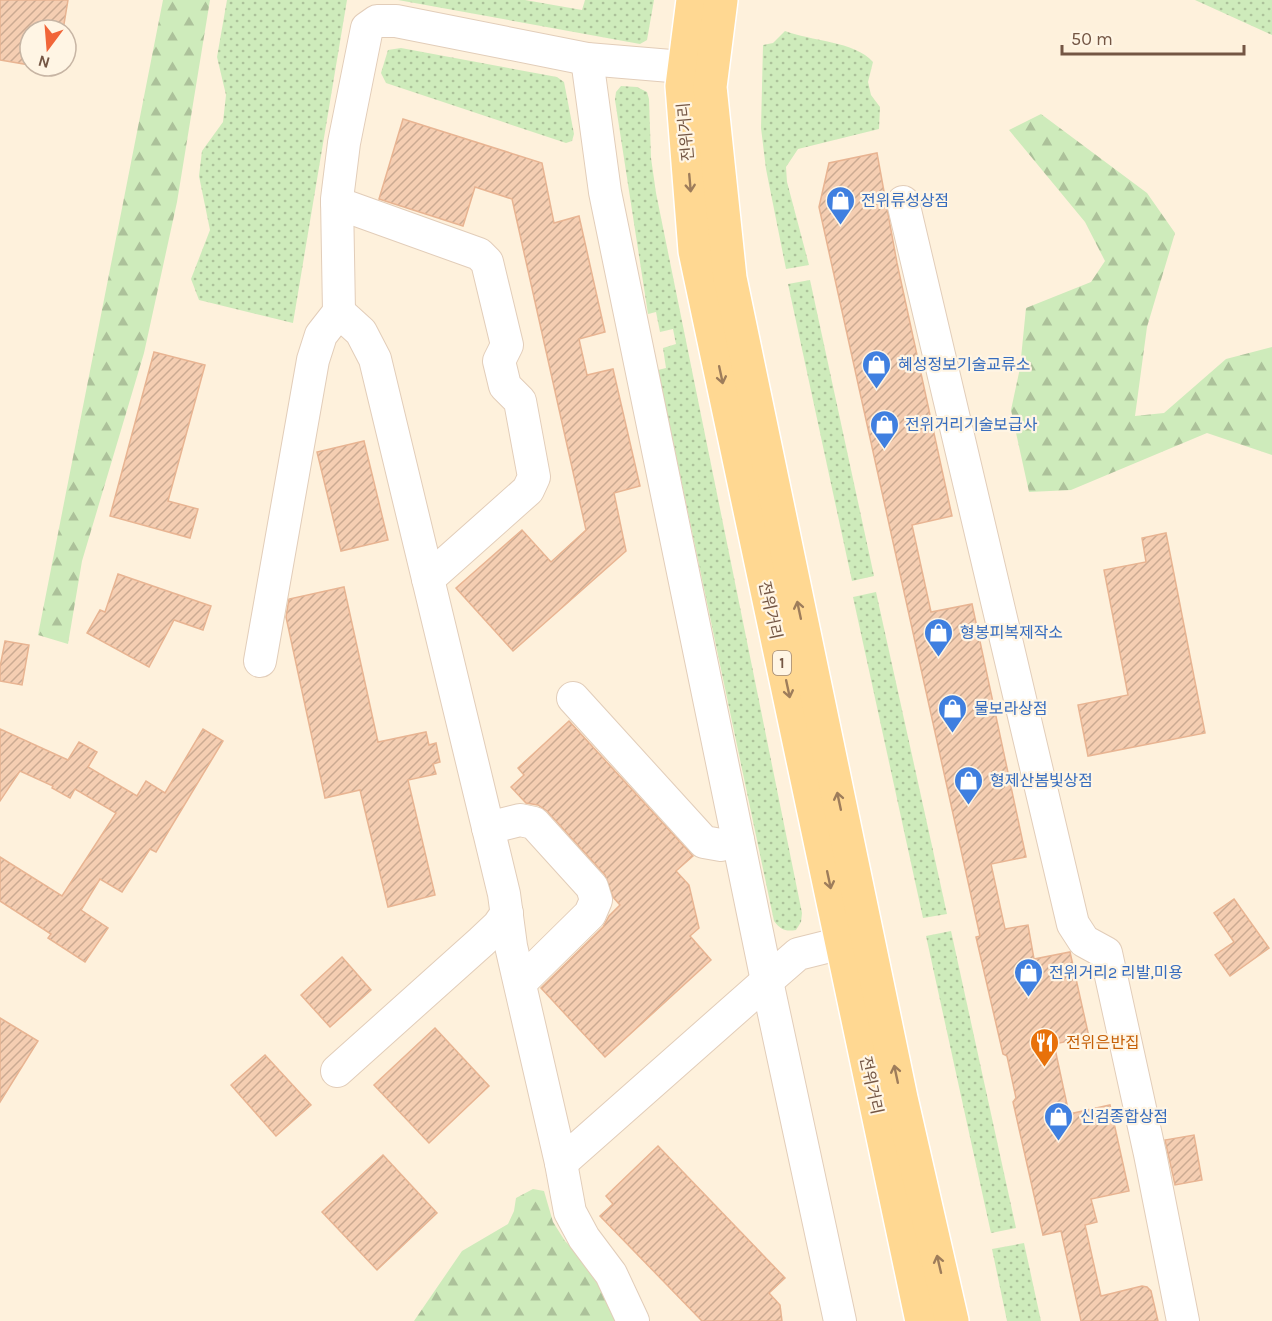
<svg xmlns="http://www.w3.org/2000/svg" width="1272" height="1321" viewBox="0 0 1272 1321" font-family="Karla,'Noto Sans KR',sans-serif">
<style>
.grass{fill:url(#grass-dots)}
.forest{fill:url(#forest-firs)}
.building{fill:url(#building-hatch);stroke:#e8b492;stroke-width:1.5}
.lines{fill:none;stroke-linecap:round;stroke-linejoin:round}
.minor-casing{stroke:#e2cdb9;stroke-width:34}
.major-casing{stroke:#fff;stroke-width:36}
.minor{stroke:#fff;stroke-width:32}
.major{stroke:#ffd892;stroke-width:33}
.oneway{stroke:#9e7d5b}
.labels{text-anchor:middle;stroke-width:4.5;stroke-linejoin:round;paint-order:stroke}
.shield{fill:#fff5e4;stroke:#9e8674;stroke-width:1.5}
.shield-label{font-size:15px;font-weight:bold;fill:#745644}
.street-label{font-size:16px;fill:#745644;stroke:#fff5e4}
.shop-label{font-size:16px;fill:#366cbe;stroke:#fff5e4;text-anchor:start}
.food-label{font-size:16px;fill:#c56008;stroke:#fff5e4;text-anchor:start}
</style>
<defs>
<pattern id="grass-dots" width="8" height="8" patternUnits="userSpaceOnUse" patternTransform="scale(1.5)"><rect width="8" height="8" fill="#ceebbb"/><path d="M2 2h.1M6 6h.1" fill="none" stroke="#acc19a" stroke-width="1.8" stroke-linecap="round"/></pattern>
<pattern id="forest-firs" width="22" height="20" patternUnits="userSpaceOnUse" patternTransform="scale(1.5)"><rect width="22" height="20" fill="#ceebbb"/><path d="M5 1l3.5 6h-7zM16 11l3.5 6h-7z" fill="#acc19a"/></pattern>
<pattern id="building-hatch" width="6" height="6" patternUnits="userSpaceOnUse" patternTransform="scale(1.5)"><rect width="6" height="6" fill="#f5ceb2"/><path d="M-1 1l2-2M0 6l6-6M5 7l2-2" fill="none" stroke="#cbaa92"/></pattern>
</defs>
<rect width="100%" height="100%" fill="#fef1dc"/>
<g class="grass">
<polygon points="227,0 347,0 293,323 199,300 191,279 210,230 199,176 202,151 223,122 226,95 217,57"/>
<polygon points="398,0 525,0 582,10 585,0 654,0 647,40 640,44"/>
<polygon points="1195,0 1272,0 1272,35"/>
<path d="M785,31c25,10 70,10 88,31l-5,20 3,13 9,12 -1,22 -81,20 -12,18 1,15 22,83 -23,4 -20,-100 -5,-41 2,-83 10,-2z"/>
<polygon points="401,48 557,77 564,82 574,134 572,141 566,143 386,83 381,73 388,50"/>
<path d="M621,86l16,1 10,5 2,7 2,59 5,35 146,720 -1,9 -5,8c-11,2 -16,-1 -22,-9l-116,-551 8,-2 -3,-20 13,-4 -3,-15 -13,3 -4,-20 -8,2 -33,-214 1,-8z"/>
<polygon points="810,280 874,576 852,581 788,284"/>
<polygon points="876,592 947,914 923,918 853,597"/>
<polygon points="951,931 1016,1228 991,1233 926,936"/>
<polygon points="1024,1243 1041,1321 1007,1321 992,1249"/>
</g>
<g class="forest">
<polygon points="163,0 210,0 177,202 144,353 82,561 68,644 38,635"/>
<polygon points="1041,114 1147,193 1175,233 1147,327 1135,416 1164,413 1226,359 1272,347 1272,455 1207,433 1071,490 1029,492 1011,410 1020,368 1026,308 1091,282 1105,261 1085,222 1009,130"/>
<polygon points="533,1189 544,1191 553,1222 565,1241 581,1257 599,1284 615,1321 414,1321 462,1251 508,1224 514,1211 516,1198"/>
</g>
<g class="building">
<polygon points="0,0 68,0 63,30 30,30 30,65 0,60"/>
<polygon points="403,119 542,163 554,223 579,216 605,332 579,339 587,375 613,369 640,486 614,493 626,551 513,651 456,588 522,530 551,562 586,530 512,199 475,187 463,226 379,199"/>
<polygon points="877,153 897,263 952,516 912,525 931,612 972,604 1026,857 991,864 1005,929 1028,925 1034,959 1070,952 1089,1037 1054,1044 1069,1114 1110,1105 1129,1191 1091,1199 1097,1222 1085,1225 1101,1296 1142,1286 1147,1287 1151,1291 1158,1321 1081,1321 1061,1231 1043,1235 1013,1102 1016,1098 1007,1056 1003,1054 976,937 980,936 819,207 829,163"/>
<polygon points="154,352 205,365 168,501 198,509 190,538 110,516"/>
<polygon points="364,441 388,540 341,551 317,452"/>
<polygon points="1166,533 1205,733 1088,756 1078,705 1128,695 1104,570 1146,562 1142,538"/>
<polygon points="118,574 211,606 203,630 174,620 149,667 87,633 100,610 105,612"/>
<polygon points="344,587 378,742 426,732 429,745 436,743 440,762 433,764 436,774 408,780 435,895 388,907 360,790 325,798 286,617 289,599"/>
<polygon points="5,641 29,645 22,685 0,681 0,667"/>
<polygon points="569,721 693,856 676,871 689,885 699,928 690,936 711,960 605,1057 541,988 603,927 609,916 620,905 613,897 605,875 547,811 538,805 526,803 511,787 524,775 518,768"/>
<polygon points="0,729 68,760 79,742 97,752 88,767 137,796 146,781 165,793 203,729 223,741 156,852 150,849 122,892 100,879 81,910 108,928 85,962 48,938 51,934 0,901 0,857 62,896 116,813 75,789 70,798 52,788 53,786 20,771 0,801"/>
<polygon points="1234,899 1269,948 1230,976 1215,955 1234,942 1214,913"/>
<polygon points="342,957 371,990 330,1027 301,995"/>
<polygon points="0,1018 38,1041 0,1102"/>
<polygon points="435,1028 489,1086 429,1143 374,1085"/>
<polygon points="265,1055 311,1105 276,1136 231,1085"/>
<polygon points="1194,1135 1202,1180 1175,1185 1165,1140"/>
<polygon points="658,1146 785,1278 769,1293 780,1305 782,1321 702,1321 600,1216 613,1204 606,1196"/>
<polygon points="383,1155 437,1213 377,1270 322,1212"/>
</g>
<g class="lines">
<defs>
<g id="minor">
<polyline points="587,59 605,192 767,981 798,954 842,943"/>
<polyline points="903,202 1073,924 1084,941 1106,953 1150,1154 1183,1321"/>
<polyline points="337,203 479,254 487,262 507,345 499,361 505,386 520,401 534,477 528,490 428,579"/>
<polyline points="339,312 361,332 375,359 504,894 511,946 561,1163 767,981 840,1321"/>
<polyline points="260,661 313,360 321,335 339,312 337,199 344,143 367,28 377,21 396,21 587,59 683,67"/>
<polyline points="573,698 704,842 721,845 738,840"/>
<polyline points="488,828 520,820 534,823 592,887 596,900 590,914 521,982"/>
<polyline points="337,1071 481,942 498,926 507,913"/>
<polyline points="561,1163 570,1212 584,1238 611,1274 633,1321"/>
</g>
<g id="major">
<polyline points="693,0 682,86 695,251 922,1321"/>
<polyline points="721,0 710,87 730,278 901,1098 952,1321"/>
</g>
</defs>
<use href="#minor" class="minor-casing"/>
<use href="#major" class="major-casing"/>
<use href="#minor" class="minor"/>
<use href="#major" class="major"/>
</g>
<defs><path id="oneway-shaft" d="M-6 0H5M1.5-3L5.5 0L1.5 3" fill="none" stroke-width="1.6" stroke-linecap="round" stroke-linejoin="round" transform="scale(1.5)"/></defs>
<g class="oneway">
<use href="#oneway-shaft" transform="translate(690 183) rotate(85)"/>
<use href="#oneway-shaft" transform="translate(721 375) rotate(78)"/>
<use href="#oneway-shaft" transform="translate(799 610) rotate(-102)"/>
<use href="#oneway-shaft" transform="translate(788 689) rotate(78)"/>
<use href="#oneway-shaft" transform="translate(839 801) rotate(-102)"/>
<use href="#oneway-shaft" transform="translate(829 880) rotate(78)"/>
<use href="#oneway-shaft" transform="translate(896 1074) rotate(-102)"/>
<use href="#oneway-shaft" transform="translate(939 1264) rotate(-103)"/>
</g>
<defs>
<symbol id="shop-pin" viewBox="-11 -11 22 30"><path d="M0 17L-7.5 6A9.5 9.5 0 1 1 7.5 6Z" fill="#3f7fe0" stroke="#fff5e4"/><path d="M-5-2.5h2.3a2.7 3.5 0 0 1 5.4 0H5L5.5 6h-11ZM-1.5-2.5h3a1.5 2.3 0 0 0-3 0Z" fill="#fff"/></symbol>
<symbol id="restaurant-pin" viewBox="-11 -11 22 30"><path d="M0 17L-7.5 6A9.5 9.5 0 1 1 7.5 6Z" fill="#e8710a" stroke="#fff5e4"/><path d="M-5-6h1v4h1v-4h1v4h1v-4h1v5L-1.5 .5V6h-2V.5L-5-1ZM5-6V6H3V1.5H1.5Q1.5-4 5-6Z" fill="#fff"/></symbol>
</defs>
<g fill-rule="evenodd">
<use href="#shop-pin" x="824" y="184" width="33" height="45"/>
<use href="#shop-pin" x="860" y="348" width="33" height="45"/>
<use href="#shop-pin" x="868" y="408" width="33" height="45"/>
<use href="#shop-pin" x="922" y="616" width="33" height="45"/>
<use href="#shop-pin" x="936" y="692" width="33" height="45"/>
<use href="#shop-pin" x="952" y="764" width="33" height="45"/>
<use href="#shop-pin" x="1012" y="956" width="33" height="45"/>
<use href="#restaurant-pin" x="1028" y="1026" width="33" height="45"/>
<use href="#shop-pin" x="1042" y="1100" width="33" height="45"/>
</g>
<g class="labels">
<rect class="shield" x="773" y="651" width="18" height="24" rx="4.5"/>
<g class="shield-label">
<text x="782" y="668">1</text>
</g>
<g class="street-label">
<text transform="translate(685 132) rotate(-95)" y="6">전위거리</text>
<text transform="translate(771 610) rotate(78)" y="6">전위거리</text>
<text transform="translate(872 1085) rotate(78)" y="6">전위거리</text>
</g>
<g class="shop-label">
<text x="861" y="206">전위류성상점</text>
<text x="898" y="370">혜성정보기술교류소</text>
<text x="905" y="430">전위거리기술보급사</text>
<text x="960" y="638">형봉피복제작소</text>
<text x="974" y="714">물보라상점</text>
<text x="990" y="786">형제산봄빛상점</text>
<text x="1049" y="978">전위거리2 리발,미용</text>
<text x="1080" y="1122">신검종합상점</text>
</g>
<g class="food-label">
<text x="1066" y="1048">전위은반집</text>
</g>
</g>
<g transform="translate(48 48) rotate(196)"><circle r="28" fill="#fff5e4" stroke="#c7b5a4" stroke-width="1.5"/>
<path d="M0-4.5L10 22L0 15L-10 22Z" fill="#f16538"/>
<text y="-9" font-size="16" font-weight="bold" text-anchor="middle" fill="#745644">N</text>
</g>
<path d="M1062 45v9h182v-9" fill="none" stroke="#745644" stroke-width="3"/>
<text x="1071" y="45" font-size="18" fill="#745644" stroke="#fff5e4" stroke-width="4.5" paint-order="stroke">50 m</text>
</svg>
